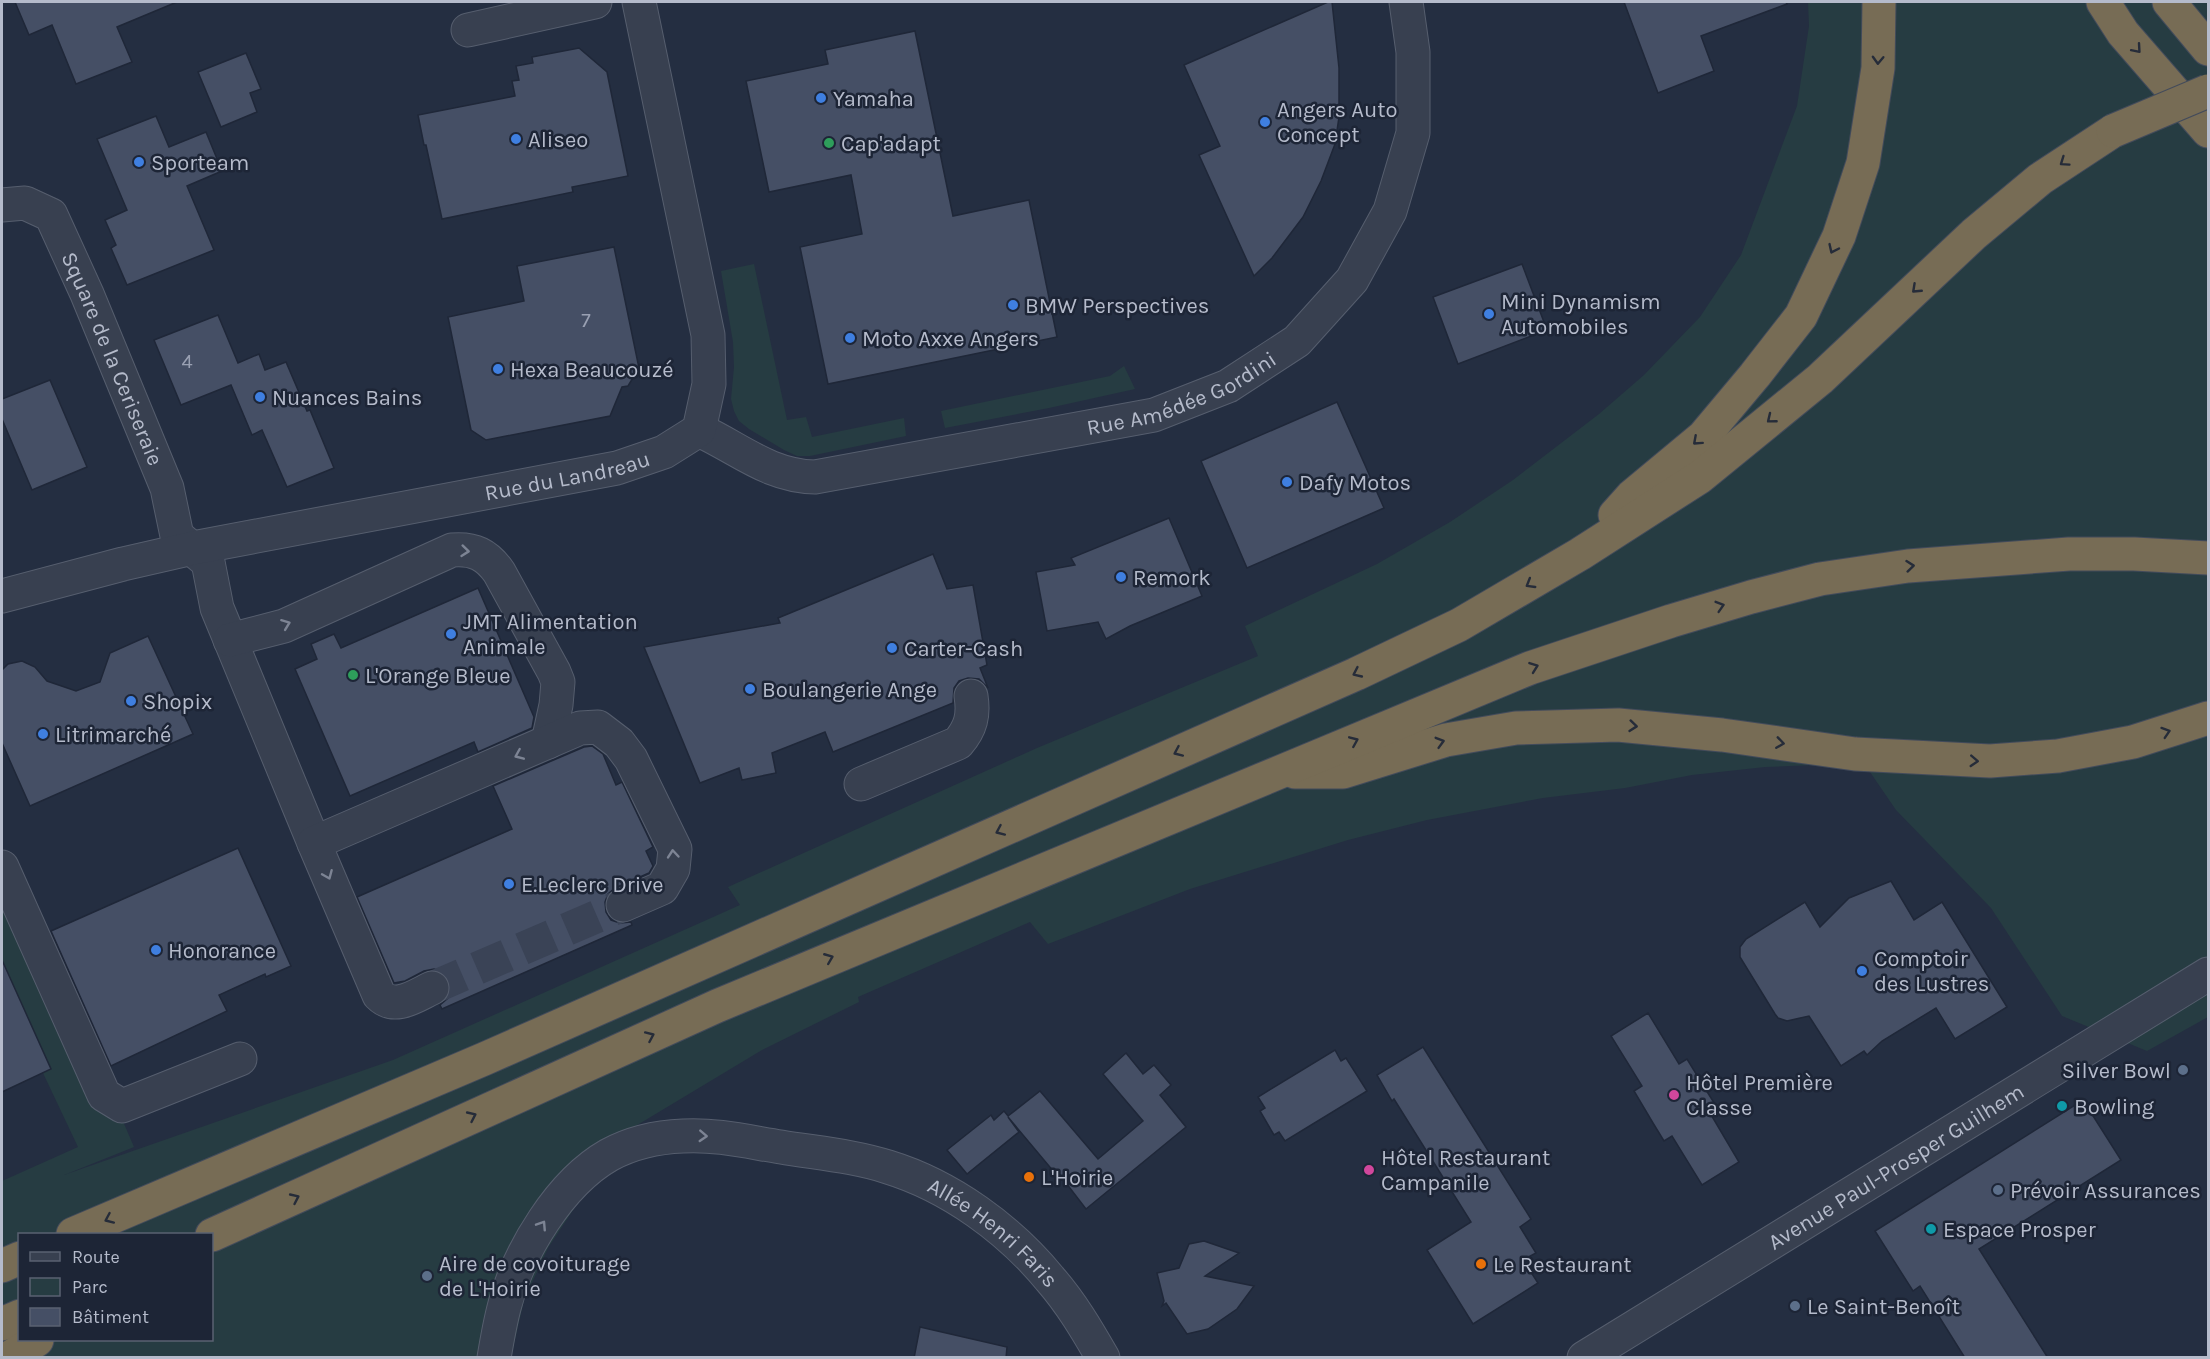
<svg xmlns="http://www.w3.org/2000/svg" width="2210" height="1359" viewBox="0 0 2210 1359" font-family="Karla,sans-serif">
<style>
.green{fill:#263c42;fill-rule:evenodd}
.building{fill:#454f65;stroke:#1f2738;stroke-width:1.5}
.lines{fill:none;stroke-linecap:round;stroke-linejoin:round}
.minor-tunnel{stroke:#3a4356;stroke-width:33;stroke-dasharray:33 16;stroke-linecap:butt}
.minor-casing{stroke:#565e6e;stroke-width:35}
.highway-casing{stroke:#434b5b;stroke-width:35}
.minor{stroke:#384050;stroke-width:33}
.highway{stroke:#776c55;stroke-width:33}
.highway-bridge-casing{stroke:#434b5b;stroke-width:35;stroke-linecap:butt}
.highway-bridge{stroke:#776c55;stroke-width:33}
.oneway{stroke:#262c39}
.oneway2{stroke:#7d8494}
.shop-dot{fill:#3f7fe0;stroke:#1d2536;stroke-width:2}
.leisure-dot{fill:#2e9e5b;stroke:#1d2536;stroke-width:2}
.service-dot{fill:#5c6f8a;stroke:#1d2536;stroke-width:2}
.hotel-dot{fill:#d1479c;stroke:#1d2536;stroke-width:2}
.culture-dot{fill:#0f9aa8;stroke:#1d2536;stroke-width:2}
.food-dot{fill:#e8710a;stroke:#1d2536;stroke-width:2}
.labels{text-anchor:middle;stroke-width:5;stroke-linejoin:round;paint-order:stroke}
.number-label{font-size:20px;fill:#99a0b2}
.poi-label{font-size:22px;fill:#b5bbcb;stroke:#1d2536;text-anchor:start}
.street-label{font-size:22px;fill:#b5bbcb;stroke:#1d2536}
</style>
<rect width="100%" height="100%" fill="#242e41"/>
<g class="green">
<path d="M1808,2h400v1015l-61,34 -85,-35 -71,-108 -95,-98 -26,-38 -28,-7h-27l-50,2 -73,8 -67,13 -82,10 -116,22 -79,20 -158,49 -142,55 -18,-22 -172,75 1,5 -97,48 -138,83 -76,115 -24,52 -13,57h-509v-176l76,-34 -35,-74 7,-4 -48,-109v-63l120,222 12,28 -70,28 329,-115 347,-155 -12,-18 309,-139 221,-92 -13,-30 132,-62 73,-42 63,-42 86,-66 45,-39 56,-58 41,-62 56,-149 12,-80zM20,1234h192v106h-192z"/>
<polygon points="754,264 787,420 806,417 812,437 904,418 906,436 810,456 797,456 784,450 749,429 739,421 734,411 731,399 734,367 733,342 721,271"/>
<polygon points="1124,366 1135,389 1049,408 945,428 941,411 1110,376"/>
</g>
<g class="building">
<polygon points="15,2 177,2 117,27 132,62 76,84 52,25 29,35"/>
<polygon points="1328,2 1332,2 1339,68 1339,117 1335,144 1321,181 1303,217 1272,258 1254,276 1199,155 1220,146 1184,65"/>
<polygon points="1624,2 1786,2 1787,4 1701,36 1714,71 1658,93"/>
<polygon points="915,31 953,216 1029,200 1057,337 828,384 800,247 862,234 851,175 769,192 746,81 828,64 825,50"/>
<polygon points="579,48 607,72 628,176 572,187 573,192 442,219 426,145 424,145 418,115 515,96 512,81 519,80 516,66 533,63 532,57"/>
<polygon points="246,53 261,89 250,93 257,112 221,127 198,72"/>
<polygon points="156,116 169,147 206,132 222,171 187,186 214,250 127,285 111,248 116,245 105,220 127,210 97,139"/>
<polygon points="614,247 639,368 628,386 622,387 610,416 486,440 471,430 448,317 524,301 517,266"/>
<polygon points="1522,264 1547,330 1458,364 1433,297"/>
<polygon points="218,315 238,363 259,354 265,370 286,362 307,411 310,410 334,468 287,487 262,430 252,435 231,385 181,405 154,340"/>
<polygon points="50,380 87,467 32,490 2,419 2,399"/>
<polygon points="1337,402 1384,508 1247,568 1201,461"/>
<polygon points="1169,518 1202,596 1130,626 1106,639 1098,622 1047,631 1036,572 1075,565 1071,558"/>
<polygon points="933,554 947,589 973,585 987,665 980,668 988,688 979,679 968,678 959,681 954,688 953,703 833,752 825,732 772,753 776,773 742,780 739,768 700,783 644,647 780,623 778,618"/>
<polygon points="478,588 534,717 532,728 478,752 474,742 350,796 295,669 317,659 311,644 334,634 341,648"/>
<polygon points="148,636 193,734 30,806 2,743 2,670 8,664 22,661 35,667 47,681 76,691 100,682 110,653"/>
<polygon points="592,746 603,754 616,785 622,782 653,847 646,851 653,866 649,873 615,888 608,894 605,902 606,912 611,920 620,923 631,922 632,925 442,1009 440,1005 448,998 451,989 448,979 442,972 434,969 424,971 405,981 394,983 357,897 512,829 493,786 584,747"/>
<polygon points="238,848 291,966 266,977 265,974 219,995 227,1011 111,1066 51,931"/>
<polygon points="1891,881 1914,920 1942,902 2007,1007 1955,1039 1936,1008 1882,1041 1867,1055 1864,1051 1841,1066 1809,1016 1787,1021 1778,1018 1775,1014 1740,957 1740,947 1746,939 1805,902 1820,927 1849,898"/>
<polygon points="2,960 51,1069 2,1092"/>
<polygon points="1648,1013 1679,1064 1687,1059 1706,1090 1718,1109 1710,1113 1739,1162 1702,1185 1672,1136 1664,1141 1653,1123 1634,1091 1642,1086 1611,1036"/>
<polygon points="1423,1047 1531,1219 1520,1227 1536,1253 1523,1260 1538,1283 1473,1324 1427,1250 1471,1222 1394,1099 1392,1101 1377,1075"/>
<polygon points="1335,1050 1341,1061 1346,1058 1367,1091 1285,1141 1279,1132 1274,1135 1260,1111 1265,1108 1258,1097"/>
<polygon points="1126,1053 1143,1074 1154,1065 1171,1085 1160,1095 1186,1127 1086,1209 1056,1170 1054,1172 1008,1117 1019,1132 967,1174 947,1150 991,1115 994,1120 1004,1111 1008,1116 1040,1091 1098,1159 1143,1121 1103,1074"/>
<polygon points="2083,1100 2121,1160 1979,1249 2048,1358 1965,1358 1920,1286 1913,1291 1875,1231"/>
<polygon points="1204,1241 1239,1253 1205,1276 1254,1286 1237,1309 1208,1329 1187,1334 1166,1303 1162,1306 1164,1301 1157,1273 1179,1268 1189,1244"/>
<polygon points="920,1327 1007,1347 1006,1358 914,1358"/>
</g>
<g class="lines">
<polyline class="minor-tunnel" points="432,988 623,905"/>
<defs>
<g id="minor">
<polyline points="468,30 595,2"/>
<path id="s1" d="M2,205l23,-2 26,12 36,79 80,194 10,48 31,26 9,46 97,235"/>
<path id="s2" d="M699,430c41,19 70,46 116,47l339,-62 74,-29 69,-45 55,-61 38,-69 23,-78v-81l-7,-50"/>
<path id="s3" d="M2,596l121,-32 70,-16 424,-80 47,-16 35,-22 10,-46 -1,-49 -69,-333"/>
<path d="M230,640l54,-14 168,-76c22,-2 35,5 47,22l55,100 4,10 -2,23 -8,37"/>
<path d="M861,784l97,-41c13,-15 16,-28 13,-47"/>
<polyline points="2,867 104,1095 122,1106 240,1059"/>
<path d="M432,988c-17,8 -37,23 -53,7l-65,-152 266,-115 18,-1 21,16 12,16 44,90 -2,20 -11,19 -39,17"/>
<path id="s4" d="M494,1358c3,-18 6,-36 11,-54 14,-53 55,-121 104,-149 22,-12 49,-18 74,-19 33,-2 66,6 98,11 36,6 73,9 107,20 62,19 121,62 162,112 21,24 37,51 53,79"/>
<path id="s5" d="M1584,1358l624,-384"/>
</g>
<g id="highway">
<polyline points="2103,2 2123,33 2208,131"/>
<polyline points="2169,2 2208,49"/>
<polyline points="1615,515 1632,496 1703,437 1755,375 1801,316 1839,236 1863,163 1878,68 1879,2"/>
<polyline points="1295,772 1343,772 1446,740 1516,728 1618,725 1722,735 1855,754 1990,761 2058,756 2133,742 2208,718"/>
<polyline points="73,1234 484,1059 1356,674 1459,625 1580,554 1700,477 1820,379 1974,234 2040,179 2113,131"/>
<polyline points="212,1235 717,1006 1530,668 1671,621 1751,597 1820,579 1908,566 2069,554 2134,554 2208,558"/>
<polyline points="2,1266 20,1258"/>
<polyline points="2,1324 20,1316"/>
<polyline points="9,1358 37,1340"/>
</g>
</defs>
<use href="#minor" class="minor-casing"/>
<use href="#highway" class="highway-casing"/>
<use href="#minor" class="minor"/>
<use href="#highway" class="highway"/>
<defs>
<polyline id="highway-bridge" points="2113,131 2208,91"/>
</defs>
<use href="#highway-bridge" class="highway-bridge-casing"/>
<use href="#highway-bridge" class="highway-bridge"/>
</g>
<defs><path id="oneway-chevron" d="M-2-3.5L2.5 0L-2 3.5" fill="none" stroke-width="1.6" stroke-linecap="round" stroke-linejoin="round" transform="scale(1.5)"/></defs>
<g class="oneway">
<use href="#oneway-chevron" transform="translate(2137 49) rotate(49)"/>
<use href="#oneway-chevron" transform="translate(1878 60) rotate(92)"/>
<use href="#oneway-chevron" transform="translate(2064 162) rotate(145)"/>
<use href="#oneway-chevron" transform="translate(1833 249) rotate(115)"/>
<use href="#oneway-chevron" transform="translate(1916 289) rotate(137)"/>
<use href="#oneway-chevron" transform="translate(1771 419) rotate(141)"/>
<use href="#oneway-chevron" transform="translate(1697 441) rotate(138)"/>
<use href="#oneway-chevron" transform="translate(1910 566) rotate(-6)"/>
<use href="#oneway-chevron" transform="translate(1530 584) rotate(149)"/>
<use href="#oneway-chevron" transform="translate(1720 606) rotate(-17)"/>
<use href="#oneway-chevron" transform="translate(1534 667) rotate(-20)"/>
<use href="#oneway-chevron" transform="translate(1357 673) rotate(155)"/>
<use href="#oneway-chevron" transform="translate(1633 726) rotate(6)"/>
<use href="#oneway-chevron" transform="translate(2166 732) rotate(-18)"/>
<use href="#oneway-chevron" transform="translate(1354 741) rotate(-23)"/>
<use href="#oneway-chevron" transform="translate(1440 742) rotate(-16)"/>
<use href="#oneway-chevron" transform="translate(1780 743) rotate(8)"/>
<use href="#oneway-chevron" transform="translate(1178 752) rotate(156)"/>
<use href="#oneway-chevron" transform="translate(1974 761) rotate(3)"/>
<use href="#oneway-chevron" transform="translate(1000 831) rotate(156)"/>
<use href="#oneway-chevron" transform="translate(829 958) rotate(-22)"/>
<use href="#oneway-chevron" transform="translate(650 1036) rotate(-24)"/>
<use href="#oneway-chevron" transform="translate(472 1116) rotate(-25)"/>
<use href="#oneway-chevron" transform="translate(295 1198) rotate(-25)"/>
<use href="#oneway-chevron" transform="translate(109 1219) rotate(156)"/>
</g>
<g class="oneway2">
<use href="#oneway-chevron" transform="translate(465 551) rotate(6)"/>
<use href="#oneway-chevron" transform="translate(286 624) rotate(-21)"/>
<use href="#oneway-chevron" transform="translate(519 755) rotate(157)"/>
<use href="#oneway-chevron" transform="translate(673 854) rotate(-95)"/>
<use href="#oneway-chevron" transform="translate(328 875) rotate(67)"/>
<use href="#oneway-chevron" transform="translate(703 1136) rotate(3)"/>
<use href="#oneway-chevron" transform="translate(542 1225) rotate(-57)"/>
</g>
<g class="shop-dot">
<circle cx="821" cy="98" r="6"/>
<circle cx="1265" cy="122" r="6"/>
<circle cx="516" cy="139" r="6"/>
<circle cx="139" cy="162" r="6"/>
<circle cx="1013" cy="305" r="6"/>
<circle cx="1489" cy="314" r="6"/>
<circle cx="850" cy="338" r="6"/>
<circle cx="498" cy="369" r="6"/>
<circle cx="260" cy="397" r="6"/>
<circle cx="1287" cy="482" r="6"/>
<circle cx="1121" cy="577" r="6"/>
<circle cx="451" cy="634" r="6"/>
<circle cx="892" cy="648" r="6"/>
<circle cx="750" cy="689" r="6"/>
<circle cx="131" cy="701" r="6"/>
<circle cx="43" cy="734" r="6"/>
<circle cx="509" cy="884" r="6"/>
<circle cx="156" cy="950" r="6"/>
<circle cx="1862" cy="971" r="6"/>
</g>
<g class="leisure-dot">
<circle cx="829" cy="143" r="6"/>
<circle cx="353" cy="675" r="6"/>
</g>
<g class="service-dot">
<circle cx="2183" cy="1070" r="6"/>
<circle cx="1998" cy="1190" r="6"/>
<circle cx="427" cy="1276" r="6"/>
<circle cx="1795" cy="1306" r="6"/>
</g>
<g class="hotel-dot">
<circle cx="1674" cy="1095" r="6"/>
<circle cx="1369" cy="1170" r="6"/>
</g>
<g class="culture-dot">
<circle cx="2062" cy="1106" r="6"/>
<circle cx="1931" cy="1229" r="6"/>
</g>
<g class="food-dot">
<circle cx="1029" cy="1177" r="6"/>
<circle cx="1481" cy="1264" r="6"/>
</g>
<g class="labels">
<g class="number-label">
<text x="586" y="327">7</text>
<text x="187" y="368">4</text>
</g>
<g class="poi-label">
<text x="833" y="106">Yamaha</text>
<text x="1277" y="117">Angers Auto<tspan x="1277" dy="25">Concept</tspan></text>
<text x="528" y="147">Aliseo</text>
<text x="841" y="151">Cap'adapt</text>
<text x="151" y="170">Sporteam</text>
<text x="1501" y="309">Mini Dynamism<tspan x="1501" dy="25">Automobiles</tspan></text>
<text x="1025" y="313">BMW Perspectives</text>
<text x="862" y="346">Moto Axxe Angers</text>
<text x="510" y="377">Hexa Beaucouzé</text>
<text x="272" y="405">Nuances Bains</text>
<text x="1299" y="490">Dafy Motos</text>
<text x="1133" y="585">Remork</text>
<text x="463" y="629">JMT Alimentation<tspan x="463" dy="25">Animale</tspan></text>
<text x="904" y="656">Carter-Cash</text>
<text x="365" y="683">L'Orange Bleue</text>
<text x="762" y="697">Boulangerie Ange</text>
<text x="143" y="709">Shopix</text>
<text x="55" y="742">Litrimarché</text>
<text x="521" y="892">E.Leclerc Drive</text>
<text x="168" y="958">Honorance</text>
<text x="1874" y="966">Comptoir<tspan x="1874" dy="25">des Lustres</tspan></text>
<text x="2171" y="1078" text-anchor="end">Silver Bowl</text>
<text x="1686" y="1090">Hôtel Première<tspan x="1686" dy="25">Classe</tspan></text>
<text x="2074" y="1114">Bowling</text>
<text x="1381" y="1165">Hôtel Restaurant<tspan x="1381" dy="25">Campanile</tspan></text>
<text x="1041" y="1185">L'Hoirie</text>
<text x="2010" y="1198">Prévoir Assurances</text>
<text x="1943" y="1237">Espace Prosper</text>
<text x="439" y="1271">Aire de covoiturage<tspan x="439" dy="25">de L'Hoirie</tspan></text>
<text x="1493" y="1272">Le Restaurant</text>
<text x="1807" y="1314">Le Saint-Benoît</text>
</g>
<g class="street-label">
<text dy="8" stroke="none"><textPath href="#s1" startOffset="208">Square de la Ceriseraie</textPath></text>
<text dy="8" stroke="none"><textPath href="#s2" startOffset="504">Rue Amédée Gordini</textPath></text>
<text dy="8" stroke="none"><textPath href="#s3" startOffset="578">Rue du Landreau</textPath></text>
<text dy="8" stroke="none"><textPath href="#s5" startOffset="366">Avenue Paul-Prosper Guilhem</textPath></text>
<text dy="8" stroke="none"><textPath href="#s4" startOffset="651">Allée Henri Faris</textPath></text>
</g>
</g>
<rect width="2210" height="1359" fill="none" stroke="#b5bbcb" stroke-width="6"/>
<rect x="18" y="1233" width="195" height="108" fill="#1d2536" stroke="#5a6172" stroke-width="1.5"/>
<rect x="30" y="1252" width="30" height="9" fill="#384050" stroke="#5a6172" stroke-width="1.5"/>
<text x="72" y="1263" font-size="18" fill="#b5bbcb">Route</text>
<rect x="30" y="1278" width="30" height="18" fill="#263c42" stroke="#5a6172" stroke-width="1.5"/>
<text x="72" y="1293" font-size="18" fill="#b5bbcb">Parc</text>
<rect x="30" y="1308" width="30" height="18" fill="#454f65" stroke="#5a6172" stroke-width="1.5"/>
<text x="72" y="1323" font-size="18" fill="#b5bbcb">Bâtiment</text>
</svg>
